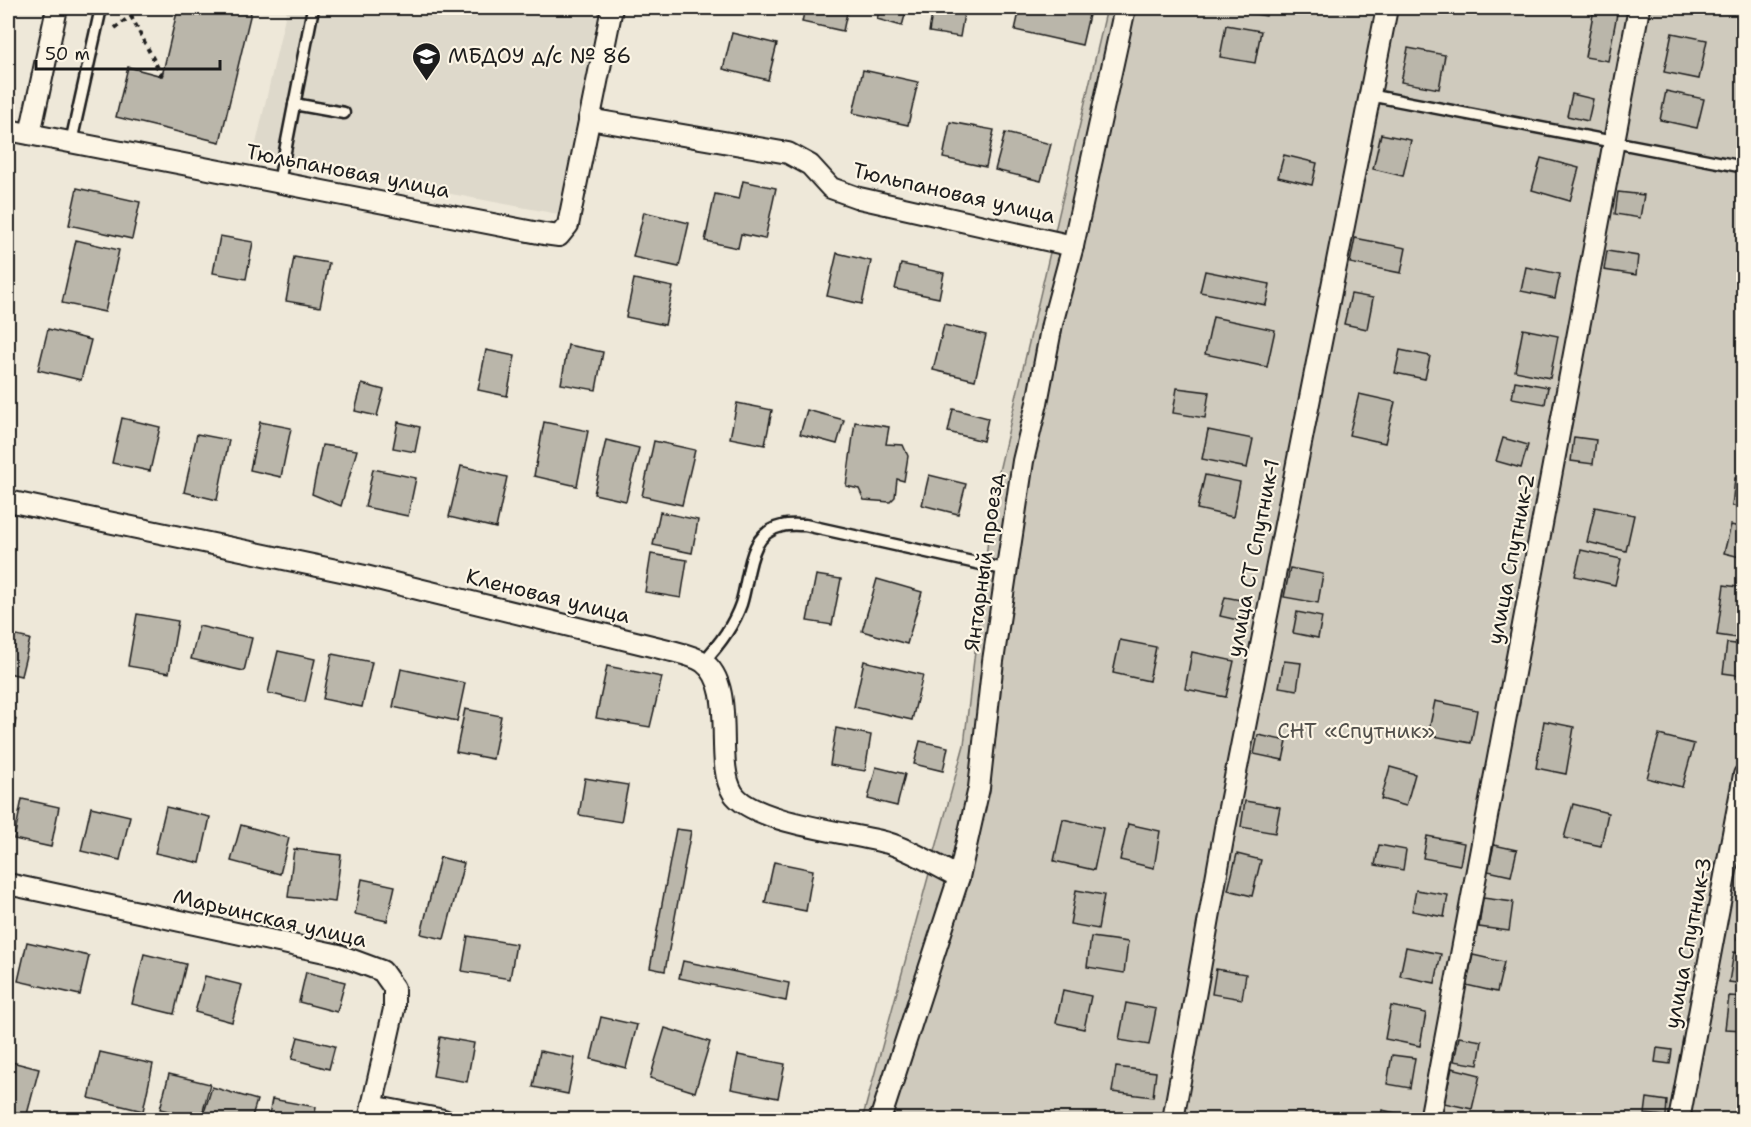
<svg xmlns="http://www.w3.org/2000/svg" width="1751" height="1127" viewBox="0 0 1751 1127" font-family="'Shantell Sans',sans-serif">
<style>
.built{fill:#ded9cb}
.green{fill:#cfcabd;stroke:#76736c;stroke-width:1.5}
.building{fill:#bab6aa;stroke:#1c1c1c;stroke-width:1.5}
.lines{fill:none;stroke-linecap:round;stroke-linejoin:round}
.lane-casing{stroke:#1c1c1c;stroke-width:15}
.street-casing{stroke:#1c1c1c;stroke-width:24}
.path{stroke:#1c1c1c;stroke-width:4;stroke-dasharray:4.5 4.5;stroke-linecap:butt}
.lane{stroke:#fcf5e5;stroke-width:10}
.street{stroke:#fcf5e5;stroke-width:20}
.labels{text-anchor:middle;stroke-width:4.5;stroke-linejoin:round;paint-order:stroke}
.poi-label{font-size:21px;fill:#1c1c1c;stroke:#fcf5e5;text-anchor:start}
.street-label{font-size:21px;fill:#1c1c1c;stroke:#fcf5e5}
.park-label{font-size:21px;fill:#52504c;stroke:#fcf5e5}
</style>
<rect width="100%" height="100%" fill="#eee8d9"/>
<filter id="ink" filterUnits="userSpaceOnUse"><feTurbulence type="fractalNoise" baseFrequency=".0167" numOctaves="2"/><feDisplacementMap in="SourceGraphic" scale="12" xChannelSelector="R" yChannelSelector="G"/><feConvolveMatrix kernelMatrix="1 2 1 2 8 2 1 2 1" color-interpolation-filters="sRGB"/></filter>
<g filter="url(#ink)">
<polygon class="built" points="287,8 599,8 558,214 253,157"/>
<polygon class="green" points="1107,8 1743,8 1743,1119 862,1120 964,745 993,497"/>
<g class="building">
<polygon points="178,8 252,8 220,142 116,117 128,67 162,76"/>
<polygon points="805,8 848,8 843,31 802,22"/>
<polygon points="880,8 907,8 902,26 877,19"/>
<polygon points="933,8 965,8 960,37 929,32"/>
<polygon points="1020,8 1055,8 1089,15 1082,45 1015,30"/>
<polygon points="1243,8 1268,8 1266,16 1242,12"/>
<polygon points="1594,9 1617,14 1608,61 1585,57"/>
<polygon points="1226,25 1261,31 1255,63 1220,57"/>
<polygon points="732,33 777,44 768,80 723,69"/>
<polygon points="1672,33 1707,40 1699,79 1664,72"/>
<polygon points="1408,48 1445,55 1439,89 1401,82"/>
<polygon points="863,70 918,82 908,125 853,113"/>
<polygon points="1666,91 1704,99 1697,128 1660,120"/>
<polygon points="1572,94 1593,99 1588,121 1567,116"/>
<polygon points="950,122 994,130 986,167 943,158"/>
<polygon points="1005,133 1051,144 1041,181 995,170"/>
<polygon points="1381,134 1411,140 1403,176 1373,169"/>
<polygon points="1284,155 1317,163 1312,185 1278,177"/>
<polygon points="1541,158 1579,168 1570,201 1532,190"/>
<polygon points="743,181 776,188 765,239 741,234 738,248 705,241 715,194 739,199"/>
<polygon points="77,188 140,202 132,239 69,225"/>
<polygon points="1618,192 1644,195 1640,218 1615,214"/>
<polygon points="644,212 689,223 679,267 633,257"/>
<polygon points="220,236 253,242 246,279 213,273"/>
<polygon points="1355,238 1406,248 1401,273 1350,263"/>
<polygon points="76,240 119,250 105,312 62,303"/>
<polygon points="1607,251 1638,256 1636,275 1604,270"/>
<polygon points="837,253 871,261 862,304 827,296"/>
<polygon points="294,257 329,263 320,307 286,301"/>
<polygon points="901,264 944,273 939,298 895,289"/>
<polygon points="1526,267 1560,274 1555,298 1521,291"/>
<polygon points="1205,271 1270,284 1266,305 1200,292"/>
<polygon points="634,279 673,287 665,325 626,317"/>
<polygon points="1351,294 1373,298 1367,329 1344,324"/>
<polygon points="1213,317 1275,330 1267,367 1205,354"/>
<polygon points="944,325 986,335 975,380 933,370"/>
<polygon points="48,329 91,340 81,380 38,370"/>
<polygon points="1523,329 1558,336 1550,378 1515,371"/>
<polygon points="568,345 603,352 596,390 561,384"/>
<polygon points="486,350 515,356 507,396 478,390"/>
<polygon points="1400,350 1430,356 1425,379 1395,373"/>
<polygon points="1515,381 1548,387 1545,404 1512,398"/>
<polygon points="362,384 384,390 377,416 355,411"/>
<polygon points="1177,388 1209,392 1205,418 1173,413"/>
<polygon points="1359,394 1395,402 1385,443 1349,435"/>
<polygon points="737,403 772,410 765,445 730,438"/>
<polygon points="953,409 988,418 983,441 948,432"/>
<polygon points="807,410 844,420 837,444 800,434"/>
<polygon points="122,418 160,427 150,471 112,463"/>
<polygon points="260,422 291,428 281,477 250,470"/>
<polygon points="398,422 420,427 415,452 393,448"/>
<polygon points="544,422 588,431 577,486 534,476"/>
<polygon points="855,422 889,427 886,444 903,445 908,456 904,481 897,479 895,497 890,502 864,500 859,489 846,486"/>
<polygon points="1208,430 1253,439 1247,468 1202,459"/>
<polygon points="197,434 229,440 217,500 184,492"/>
<polygon points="1574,437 1596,440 1593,464 1571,461"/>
<polygon points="1503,438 1528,445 1521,468 1496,461"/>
<polygon points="606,440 639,448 626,501 594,494"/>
<polygon points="654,441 695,450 682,505 642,496"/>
<polygon points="322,445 357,450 341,506 312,494"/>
<polygon points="461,466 507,477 496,528 449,517"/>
<polygon points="373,469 416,478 408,516 365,507"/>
<polygon points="929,475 966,484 958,514 922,505"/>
<polygon points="1205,475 1240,482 1233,517 1197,509"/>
<polygon points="1735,478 1744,479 1744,507 1732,506"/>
<polygon points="1595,507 1634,515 1626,551 1587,542"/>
<polygon points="660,512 698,520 692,553 653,545"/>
<polygon points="1731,525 1744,528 1744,558 1724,553"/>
<polygon points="1581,550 1621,559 1615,585 1575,576"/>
<polygon points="651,554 687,560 681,598 645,592"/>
<polygon points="1290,568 1323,574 1318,603 1284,597"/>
<polygon points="816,575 841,579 832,625 807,621"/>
<polygon points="877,579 922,592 907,644 862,631"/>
<polygon points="1724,585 1744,588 1744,639 1717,635"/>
<polygon points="1225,597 1246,601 1242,621 1220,616"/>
<polygon points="1297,612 1322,617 1318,638 1293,633"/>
<polygon points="137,614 178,621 169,673 128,666"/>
<polygon points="199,626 252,638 244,671 191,659"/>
<polygon points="8,634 30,639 21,676 8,673"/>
<polygon points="1120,640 1156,647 1149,681 1113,673"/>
<polygon points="1727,643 1744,645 1744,676 1723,673"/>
<polygon points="278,651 315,659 305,702 268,693"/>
<polygon points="1192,652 1234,661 1226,697 1185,689"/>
<polygon points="332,654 372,662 362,707 323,699"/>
<polygon points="864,661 923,675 912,720 854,707"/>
<polygon points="1284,661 1301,663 1297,690 1279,687"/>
<polygon points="607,666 662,677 650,727 596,718"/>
<polygon points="401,669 465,683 457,721 393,707"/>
<polygon points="1435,701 1477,710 1471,743 1428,735"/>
<polygon points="465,709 501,716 493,759 456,752"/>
<polygon points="8,717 16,719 8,755"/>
<polygon points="1544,721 1574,727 1566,774 1536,768"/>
<polygon points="836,728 871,735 865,771 830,765"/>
<polygon points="1258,735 1287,741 1283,760 1254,754"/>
<polygon points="1659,735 1694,744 1682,787 1647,778"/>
<polygon points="920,741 948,747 943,771 914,764"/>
<polygon points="876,767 905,774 897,806 868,799"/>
<polygon points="1390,767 1415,774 1406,806 1381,799"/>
<polygon points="585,778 628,785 621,822 579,815"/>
<polygon points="22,799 59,807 51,847 14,839"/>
<polygon points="1245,801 1280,807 1275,833 1241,827"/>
<polygon points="1573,804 1608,813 1601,846 1564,838"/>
<polygon points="91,807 130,816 120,860 81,851"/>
<polygon points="166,807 210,817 200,863 155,853"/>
<polygon points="1063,819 1103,828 1094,870 1054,861"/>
<polygon points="1128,824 1160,831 1154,868 1120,860"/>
<polygon points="241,825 289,838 280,874 231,861"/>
<polygon points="676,829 691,831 665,971 650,968"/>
<polygon points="1427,836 1464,843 1460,865 1423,858"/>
<polygon points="1379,845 1406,850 1403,870 1375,865"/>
<polygon points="1494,845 1517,850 1511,876 1488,871"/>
<polygon points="294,849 341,855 335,902 288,897"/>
<polygon points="1237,854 1261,860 1252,896 1228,890"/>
<polygon points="440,857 464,863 444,939 421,934"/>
<polygon points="774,862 813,870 806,911 765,903"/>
<polygon points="362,879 395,886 387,921 355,914"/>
<polygon points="1076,890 1104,895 1098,929 1070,924"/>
<polygon points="1416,890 1448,895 1444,917 1412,911"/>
<polygon points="1483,898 1513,902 1509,931 1479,927"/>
<polygon points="1743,906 1744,906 1744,940 1737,939"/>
<polygon points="468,936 516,944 510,979 462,971"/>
<polygon points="1091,937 1128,942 1124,973 1087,967"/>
<polygon points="27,942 89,956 80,995 18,981"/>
<polygon points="1406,947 1441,954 1435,983 1400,976"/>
<polygon points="1734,952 1744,954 1744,984 1729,982"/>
<polygon points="144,954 186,964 174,1014 132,1004"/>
<polygon points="1473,955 1504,962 1497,992 1466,985"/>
<polygon points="683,961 789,983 786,1001 679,978"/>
<polygon points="1216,969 1246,974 1242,999 1212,994"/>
<polygon points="306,972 345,982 337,1012 299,1002"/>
<polygon points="205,976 242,985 232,1022 195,1012"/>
<polygon points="1063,990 1091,996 1084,1029 1056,1023"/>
<polygon points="1729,996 1744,997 1744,1030 1725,1029"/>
<polygon points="1126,1003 1156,1009 1149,1045 1119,1040"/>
<polygon points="1391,1006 1426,1013 1420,1046 1385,1039"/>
<polygon points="601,1017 637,1025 626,1068 591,1059"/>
<polygon points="665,1028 710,1042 695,1092 650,1078"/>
<polygon points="298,1037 335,1046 329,1069 292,1059"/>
<polygon points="440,1037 474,1043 467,1082 433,1076"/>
<polygon points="1459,1037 1482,1041 1478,1065 1454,1061"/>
<polygon points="1657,1048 1672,1050 1670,1064 1655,1062"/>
<polygon points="540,1051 575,1058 568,1094 533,1087"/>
<polygon points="100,1052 153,1064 143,1111 89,1098"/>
<polygon points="738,1055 785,1064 778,1098 731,1089"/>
<polygon points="1392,1055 1415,1058 1410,1088 1387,1084"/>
<polygon points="8,1061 39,1069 26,1118 8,1113"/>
<polygon points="1116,1067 1156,1072 1153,1097 1112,1092"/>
<polygon points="1452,1068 1480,1075 1472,1109 1444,1103"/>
<polygon points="169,1074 210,1084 201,1119 160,1109"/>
<polygon points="212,1087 257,1100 251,1120 202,1119"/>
<polygon points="1647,1098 1667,1101 1666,1116 1645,1114"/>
<polygon points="272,1099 316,1107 314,1120 268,1120"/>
<polygon points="1382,1110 1405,1115 1404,1120 1380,1120"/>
</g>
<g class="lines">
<defs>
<g id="lane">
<polyline points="1369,95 1744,167"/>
<polyline points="294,104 344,113"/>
<polyline points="71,142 101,8"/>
<polyline points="279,182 313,8"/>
<path d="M703,662c16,-17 30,-35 38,-58 9,-27 6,-71 41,-78 7,-2 16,-1 23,-1l203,45"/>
</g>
<g id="street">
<polyline points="589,119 788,153 810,165 831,188 859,198 1073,246"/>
<polyline points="8,130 544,234 559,236 568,225 612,8"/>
<polyline points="30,134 57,8"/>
<path d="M8,501l357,75 303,74c11,3 26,6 35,12 35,25 10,99 30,131 19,30 121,40 155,50 23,7 49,23 71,34"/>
<polyline points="8,884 339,955 382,971 394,988 394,1009 369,1120"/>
<polyline points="372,1106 444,1120"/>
<polyline points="880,1120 959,877 979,788 993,661 1023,461 1037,403 1052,324 1073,246 1125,8"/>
<polyline points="1173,1120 1225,828 1387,8"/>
<polyline points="1430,1120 1639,8"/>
<polyline points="1679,1120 1744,775"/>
</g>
</defs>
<use href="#lane" class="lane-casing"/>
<use href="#street" class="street-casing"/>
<g class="path">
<polyline points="131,16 162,76"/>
<polyline points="115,28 142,8"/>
</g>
<use href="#lane" class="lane"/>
<use href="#street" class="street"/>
</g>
</g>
<defs>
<symbol id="school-pin" viewBox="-11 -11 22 30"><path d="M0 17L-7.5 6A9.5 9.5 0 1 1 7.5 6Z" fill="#1c1c1c" stroke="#fcf5e5"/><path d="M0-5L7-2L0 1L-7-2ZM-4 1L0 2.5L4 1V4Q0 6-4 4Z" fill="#fff"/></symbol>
</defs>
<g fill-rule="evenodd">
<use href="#school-pin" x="410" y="40" width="33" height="45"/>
</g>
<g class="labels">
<g class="poi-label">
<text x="448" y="63">МБДОУ д/с № 86</text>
</g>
<g class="street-label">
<text transform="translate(348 171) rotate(11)" y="7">Тюльпановая улица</text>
<text transform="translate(954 193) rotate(13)" y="7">Тюльпановая улица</text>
<text transform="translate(1253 558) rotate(-79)" y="7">улица СТ Спутник-1</text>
<text transform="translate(1511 559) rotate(-79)" y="7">улица Спутник-2</text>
<text transform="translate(984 562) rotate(-82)" y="7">Янтарный проезд</text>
<text transform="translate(548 596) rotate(14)" y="7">Кленовая улица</text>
<text transform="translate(270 918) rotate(13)" y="7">Марьинская улица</text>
<text transform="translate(1688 943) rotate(-79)" y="7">улица Спутник-3</text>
</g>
<g class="park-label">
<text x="1356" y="738">СНТ «Спутник»</text>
</g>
</g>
<rect width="1751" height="1127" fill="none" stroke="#fcf5e5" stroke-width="30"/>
<rect x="15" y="15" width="1721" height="1097" fill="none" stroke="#1c1c1c" stroke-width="2" filter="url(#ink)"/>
<path d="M36 60v9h184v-9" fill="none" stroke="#1c1c1c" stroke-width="3"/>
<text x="45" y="60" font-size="18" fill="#1c1c1c" stroke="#fcf5e5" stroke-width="4.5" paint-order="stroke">50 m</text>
</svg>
